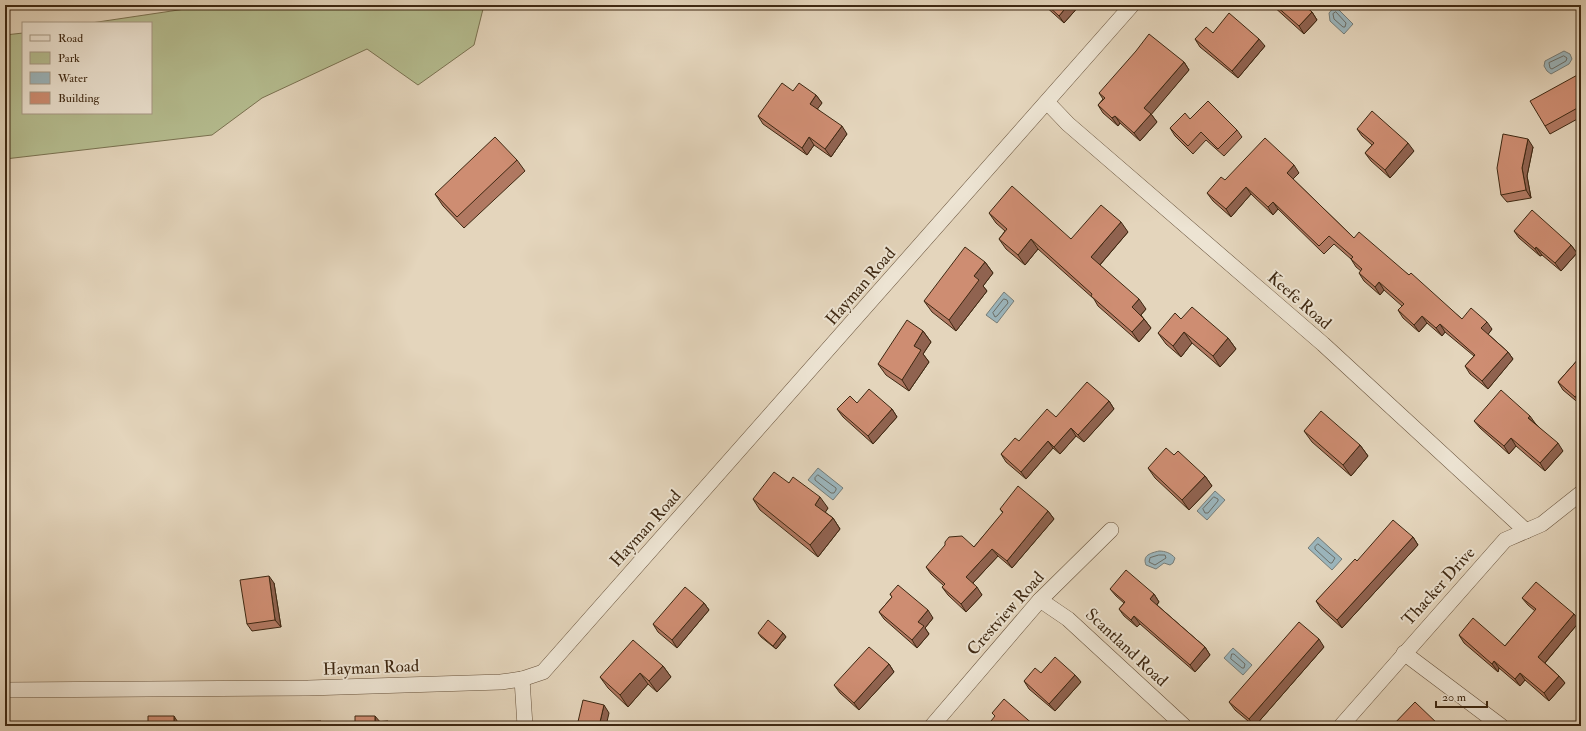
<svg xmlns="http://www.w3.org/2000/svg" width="1586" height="731" viewBox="0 0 1586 731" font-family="'IM FELL Double Pica',serif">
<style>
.green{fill:#b5bd90;stroke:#7a7251}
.water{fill:#9bb5bc;stroke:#767d78}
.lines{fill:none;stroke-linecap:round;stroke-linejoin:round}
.shore{stroke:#6c6e67;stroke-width:1}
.minor-casing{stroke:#68533c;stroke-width:16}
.minor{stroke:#ede4d3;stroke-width:15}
.wall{fill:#b17962;stroke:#3e2812}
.shaded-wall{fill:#906350;stroke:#3e2812}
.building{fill:#ce8d72;stroke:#3e2812}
.labels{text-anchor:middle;stroke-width:4;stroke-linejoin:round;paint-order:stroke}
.street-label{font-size:17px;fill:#3e2812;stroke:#ede4d3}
</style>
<rect width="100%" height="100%" fill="#e4d5bc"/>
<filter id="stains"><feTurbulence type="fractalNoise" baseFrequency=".005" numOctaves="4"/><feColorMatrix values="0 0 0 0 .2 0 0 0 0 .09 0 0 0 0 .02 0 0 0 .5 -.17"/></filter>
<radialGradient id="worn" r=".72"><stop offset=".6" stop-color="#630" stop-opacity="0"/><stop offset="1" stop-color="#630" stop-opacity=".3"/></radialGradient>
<polygon class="green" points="212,5 484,5 474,45 418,85 367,49 262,98 212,135 5,159 5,35 23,33 23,113 151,113 151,23 91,23"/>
<g class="water">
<polygon points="1335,6 1353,24 1344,34 1330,21 1329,13"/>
<polygon points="1564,51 1570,54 1572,59 1569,64 1551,74 1547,71 1544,66 1545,61"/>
<polygon points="1004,292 1014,301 997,323 986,315"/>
<polygon points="818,468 843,488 833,500 808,480"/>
<polygon points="1215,491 1225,500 1207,520 1197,511"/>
<polygon points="1318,537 1342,559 1332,570 1308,548"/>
<path d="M1159,551c6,0 12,2 16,7l-2,5 -3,2 -6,-2 -8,6 -10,-4c-4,-10 5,-12 13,-14z"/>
<polygon points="1233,648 1252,665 1243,675 1224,658"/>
</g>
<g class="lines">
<g class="shore">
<polygon points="1336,12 1346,23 1345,27 1343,27 1334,19 1333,14"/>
<polygon points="1564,56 1567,58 1566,61 1552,69 1550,68 1549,63"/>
<polygon points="1004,299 1007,300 1008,303 997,316 995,317 993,313"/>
<polygon points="818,475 836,488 836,490 834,493 831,493 815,480 815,478"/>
<polygon points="1214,497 1218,499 1218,501 1208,513 1205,513 1203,509"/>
<polygon points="1318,544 1335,558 1332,563 1330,563 1315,549 1315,547"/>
<polygon points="1159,555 1165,555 1166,558 1155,565 1149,562 1150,558"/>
<polygon points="1232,654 1234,654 1245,664 1244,668 1242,668 1231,659"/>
</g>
<defs>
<g id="minor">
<polyline points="1047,102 1068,124 1323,344 1526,531"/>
<polyline points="1040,600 1068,619 1184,726"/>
<polyline points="1404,653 1501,726"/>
<polyline points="522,679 525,726"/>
<polyline points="5,690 308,688 501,682 522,679 543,672 1132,5"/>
<polyline points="932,726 1040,600 1111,530"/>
<polyline points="1341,726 1505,540 1542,524 1581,493"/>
</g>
</defs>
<use href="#minor" class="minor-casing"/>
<use href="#minor" class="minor"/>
</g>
<g class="wall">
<polygon points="1044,5 1080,5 1064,23"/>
<polygon points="1272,5 1312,5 1308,9 1312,12 1317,20 1304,34"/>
<polygon points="1213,33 1265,46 1238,78 1200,47 1195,39"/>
<polygon points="1184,62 1189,70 1151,114 1157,122 1140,141 1120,123 1118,126 1103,113 1098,105 1103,99 1099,93"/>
<polygon points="1581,73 1581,117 1550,134 1545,126"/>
<polygon points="793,91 816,95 822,103 817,109 847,134 831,157 814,145 807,155 763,124 758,116"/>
<polygon points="1190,119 1237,130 1242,137 1224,156 1206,140 1193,154 1175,136 1170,128"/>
<polygon points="1357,129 1414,151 1390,178 1371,161 1365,153 1372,145 1362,136"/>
<polygon points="1533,147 1527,176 1531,198 1507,202 1501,195"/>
<polygon points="517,160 525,171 464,228 443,206 435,194"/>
<polygon points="1299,173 1293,179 1354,238 1409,275 1462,319 1492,329 1488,334 1508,352 1513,359 1488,389 1470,374 1465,366 1474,356 1445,332 1442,336 1427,323 1419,332 1403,318 1398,310 1402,306 1384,290 1380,295 1364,281 1359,273 1361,271 1356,267 1351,259 1334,244 1324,254 1278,209 1273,215 1251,194 1231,217 1213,201 1207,193 1225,180"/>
<polygon points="989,213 1071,239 1128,232 1100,265 1146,309 1141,315 1151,328 1139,342 1098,306 1094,299 1038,249 1025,265 1006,249 999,239 1005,231 996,223"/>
<polygon points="1514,231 1571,245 1577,253 1561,271 1542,255 1540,256 1519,238"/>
<polygon points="985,262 993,273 983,286 987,291 956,331 932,312 924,301"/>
<polygon points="1181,319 1228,338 1236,349 1220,367 1192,343 1181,357 1166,344 1158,333"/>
<polygon points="923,331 931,342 923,354 929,362 909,391 886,375 878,364"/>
<polygon points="1581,356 1581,405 1563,390 1558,382"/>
<polygon points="1109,401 1114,409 1084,442 1076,436 1060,454 1053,448 1026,479 1006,462 1001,454 1019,441 1056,417"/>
<polygon points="857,403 892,409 897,417 873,444 843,417 837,409"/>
<polygon points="1474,421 1535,423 1563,451 1545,471 1516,446 1509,454 1480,428"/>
<polygon points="1304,431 1360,445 1368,456 1351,476 1312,442"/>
<polygon points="1174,455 1205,476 1212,486 1189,510 1155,478 1148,468"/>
<polygon points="789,483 828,508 825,512 833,518 840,529 818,557 760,510 753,499"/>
<polygon points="1000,509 1048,511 1054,519 1012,568 998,556 973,583 982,595 966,612 948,595 942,587 944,586 931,574 926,567 974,547 1003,513"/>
<polygon points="1413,537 1418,545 1342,628 1321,609 1316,601 1357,561"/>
<polygon points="274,583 281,627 252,631 247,624"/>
<polygon points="1110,589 1154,594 1159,602 1157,605 1205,647 1210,655 1195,672 1140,624 1137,627 1124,616 1119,609 1124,603 1116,596"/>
<polygon points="890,594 933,618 925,628 929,634 917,648 884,619 879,612 892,597"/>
<polygon points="1522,598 1580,621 1545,663 1559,676 1565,683 1549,701 1525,680 1520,686 1499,668 1498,672 1464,643 1459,635 1505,646 1535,611 1528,605"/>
<polygon points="704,603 709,610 677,648 658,632 653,624"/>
<polygon points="758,633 783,633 786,637 776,649 761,637"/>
<polygon points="1324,647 1255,726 1254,726 1235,710 1229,702"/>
<polygon points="889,664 894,672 859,710 840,693 834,685"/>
<polygon points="663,666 671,677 657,692 648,684 628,707 608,688 600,677"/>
<polygon points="1041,673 1075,675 1081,682 1055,711 1029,689 1024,681"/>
</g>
<g class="shaded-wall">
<polygon points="1068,5 1080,5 1064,23 1059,16"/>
<polygon points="1303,5 1312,5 1307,11"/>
<polygon points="1312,12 1317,20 1304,34 1299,26"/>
<polygon points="1259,39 1265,46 1238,78 1232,71"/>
<polygon points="1184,62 1189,70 1150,116 1144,108"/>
<polygon points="816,95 822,103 816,111 810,104"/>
<polygon points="1151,114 1157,122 1140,141 1134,133"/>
<polygon points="1115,116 1120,123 1118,126 1112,118"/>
<polygon points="842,126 847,134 831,157 825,149"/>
<polygon points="809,137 814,145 807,155 802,148"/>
<polygon points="1528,139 1533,147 1527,176 1531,198 1526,190 1522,168"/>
<polygon points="1408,143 1414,151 1390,178 1385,170"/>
<polygon points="1294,165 1299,173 1292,180 1287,173"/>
<polygon points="1246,187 1251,194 1231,217 1226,209"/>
<polygon points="1273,202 1278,209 1273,215 1268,207"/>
<polygon points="1121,222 1128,232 1098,267 1091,257"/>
<polygon points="1031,239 1038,249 1025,265 1018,255"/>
<polygon points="1571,245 1577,253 1561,271 1555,263"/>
<polygon points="1536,247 1542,255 1540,256 1535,249"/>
<polygon points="985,262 993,273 983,286 987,291 956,331 949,320 974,276"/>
<polygon points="1379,282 1384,290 1380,295 1375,287"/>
<polygon points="1139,299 1146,309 1139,317 1132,307"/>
<polygon points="1422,316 1427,323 1419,332 1414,325"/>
<polygon points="1144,319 1151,328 1139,342 1132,332"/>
<polygon points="1487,322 1492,329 1487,336 1481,328"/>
<polygon points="1440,324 1445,332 1442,336 1436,328"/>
<polygon points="923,331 931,342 923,354 929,362 909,391 902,380 914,346"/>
<polygon points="1184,332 1192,343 1181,357 1173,346"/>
<polygon points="1228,338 1236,349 1220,367 1213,356"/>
<polygon points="1508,352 1513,359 1488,389 1482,381"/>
<polygon points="1581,390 1581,405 1575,397"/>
<polygon points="1109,401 1114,409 1084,442 1078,435"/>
<polygon points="892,409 897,417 873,444 868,436"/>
<polygon points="1530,416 1535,423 1528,418"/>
<polygon points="1071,428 1076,436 1060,454 1054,447"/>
<polygon points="1511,438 1516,446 1509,454 1504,446"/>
<polygon points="1048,441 1053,448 1026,479 1021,472"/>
<polygon points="1558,443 1563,451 1545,471 1540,463"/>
<polygon points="1360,445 1368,456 1351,476 1343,465"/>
<polygon points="1205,476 1212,486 1189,510 1182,500"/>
<polygon points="820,497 828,508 823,516 815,505"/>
<polygon points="1048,511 1054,519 1012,568 1007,561"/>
<polygon points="833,518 840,529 818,557 810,545"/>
<polygon points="1413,537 1418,545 1342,628 1337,620"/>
<polygon points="992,549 998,556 971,585 966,577"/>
<polygon points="269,576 274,583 281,627 275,620"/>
<polygon points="977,587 982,595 966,612 961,604"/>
<polygon points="1154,594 1159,602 1155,606 1150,599"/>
<polygon points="704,603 709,610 677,648 672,640"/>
<polygon points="928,610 933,618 925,628 929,634 917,648 912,640 918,622"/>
<polygon points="1574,614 1580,621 1543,665 1538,657"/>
<polygon points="1134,616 1140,624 1137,627 1131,620"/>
<polygon points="783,633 786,637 776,649 773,646"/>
<polygon points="1319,639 1324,647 1255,726 1254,726 1249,719"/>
<polygon points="1205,647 1210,655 1195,672 1190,665"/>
<polygon points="1494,661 1499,668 1498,672 1492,664"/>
<polygon points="889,664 894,672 859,710 854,703"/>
<polygon points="663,666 671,677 657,692 649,681"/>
<polygon points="640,673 648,684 628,707 620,695"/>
<polygon points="1520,673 1525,680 1520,686 1515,679"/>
<polygon points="1075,675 1081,682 1055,711 1049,704"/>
<polygon points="1559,676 1565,683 1549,701 1544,693"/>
<polygon points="604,705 609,713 606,726 600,722"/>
<polygon points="174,716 179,724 174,722"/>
<polygon points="375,716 381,723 375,722"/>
<polygon points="321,721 325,726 321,726"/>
</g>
<g class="building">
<polygon points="1047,5 1068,5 1059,16"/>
<polygon points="1275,5 1304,5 1312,12 1299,26"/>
<polygon points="1229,13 1259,39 1232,71 1195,39 1206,27 1213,33"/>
<polygon points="1149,34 1184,62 1144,108 1151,114 1134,133 1115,116 1112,118 1098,105 1105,98 1099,93 1136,51"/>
<polygon points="1581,73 1581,106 1545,126 1530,101"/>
<polygon points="782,83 793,91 799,83 816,95 810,104 842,126 825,149 809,137 802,148 758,116"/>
<polygon points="1208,101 1237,130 1218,149 1201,132 1188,146 1170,128 1185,113 1190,119"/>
<polygon points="1372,111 1408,143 1385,170 1365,153 1374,143 1357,129"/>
<polygon points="1503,134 1528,139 1522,168 1526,190 1501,195 1497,168"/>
<polygon points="495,137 517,160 457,217 435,194"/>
<polygon points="1265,138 1294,165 1287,173 1354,238 1359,232 1409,275 1411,273 1462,319 1471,308 1487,322 1481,328 1508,352 1482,381 1465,366 1475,355 1440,324 1436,328 1422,316 1414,325 1398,310 1404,304 1379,282 1375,287 1359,273 1362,269 1351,259 1353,257 1329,236 1319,246 1273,202 1268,207 1246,187 1226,209 1207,193 1221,177 1225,180"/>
<polygon points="1012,186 1071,239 1101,205 1121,222 1091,257 1139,299 1132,307 1144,319 1132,332 1091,296 1092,294 1031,239 1018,255 999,239 1007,229 989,213"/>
<polygon points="1532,210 1571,245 1555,263 1536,247 1535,249 1514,231"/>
<polygon points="965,247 985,262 974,276 979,280 949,320 924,301"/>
<polygon points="1192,307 1228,338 1213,356 1184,332 1173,346 1158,333 1175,313 1181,319"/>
<polygon points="907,320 923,331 914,346 921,350 902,380 878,364"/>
<polygon points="1581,356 1581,390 1575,397 1558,382"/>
<polygon points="1087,382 1109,401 1078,435 1071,428 1054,447 1048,441 1021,472 1001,454 1015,438 1019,441 1047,409 1056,417"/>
<polygon points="869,389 892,409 868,436 837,409 850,396 857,403"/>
<polygon points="1501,390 1530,416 1528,418 1558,443 1540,463 1511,438 1504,446 1474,421"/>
<polygon points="1321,411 1360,445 1343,465 1304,431"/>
<polygon points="1166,448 1174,455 1178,451 1205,476 1182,500 1148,468"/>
<polygon points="774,472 789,483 793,477 820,497 815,505 833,518 810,545 753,499"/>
<polygon points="1018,486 1048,511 1007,561 992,549 966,577 977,587 961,604 942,587 945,584 926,567 945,545 945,542 949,537 962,536 974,547 1003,512 1000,509"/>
<polygon points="1393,520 1413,537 1337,620 1316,601 1355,559 1357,561"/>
<polygon points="1126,570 1154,594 1150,599 1205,647 1190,665 1134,616 1131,620 1119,609 1125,602 1110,589"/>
<polygon points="269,576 275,620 247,624 240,580"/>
<polygon points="1536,582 1574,614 1538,657 1559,676 1544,693 1520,673 1515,679 1494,661 1492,664 1459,635 1473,618 1505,646 1536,609 1522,598"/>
<polygon points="898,585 928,610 918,622 924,626 912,640 879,612 892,597 890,594"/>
<polygon points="685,587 704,603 672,640 653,624"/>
<polygon points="768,620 783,633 773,646 758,633"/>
<polygon points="1299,622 1319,639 1249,719 1229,702"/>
<polygon points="633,640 663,666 649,681 640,673 620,695 600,677"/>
<polygon points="869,647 889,664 854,703 834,685"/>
<polygon points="1055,657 1075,675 1049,704 1024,681 1035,668 1041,673"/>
<polygon points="1004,699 1035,726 987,726 995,716 992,713"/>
<polygon points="583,700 604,705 600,722 614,726 577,726"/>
<polygon points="1415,702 1440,726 1392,726"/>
<polygon points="148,716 174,716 174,722 240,722 321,721 321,726 124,726 124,724 148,725"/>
<polygon points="355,716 375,716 375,722 388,721 388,725 401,725 401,726 350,726 350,723 355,722"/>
<polygon points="94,723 94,726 39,726 39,724"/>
</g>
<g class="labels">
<g class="street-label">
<text transform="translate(860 286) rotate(-49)" y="6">Hayman Road</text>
<text transform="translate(1300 300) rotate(41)" y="6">Keefe Road</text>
<text transform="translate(645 528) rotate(-48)" y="6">Hayman Road</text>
<text transform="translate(1438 586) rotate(-48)" y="6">Thacker Drive</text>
<text transform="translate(1005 613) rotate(-48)" y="6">Crestview Road</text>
<text transform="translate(1127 647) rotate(43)" y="6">Scantland Road</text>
<text transform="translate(371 667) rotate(-2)" y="6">Hayman Road</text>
</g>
</g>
<rect width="1586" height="731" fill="none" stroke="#e4d5bc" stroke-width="20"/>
<rect x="6" y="6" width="1574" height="719" fill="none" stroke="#3e2812" stroke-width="2"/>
<rect x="10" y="10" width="1566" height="711" fill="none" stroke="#3e2812"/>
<rect x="22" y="22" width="130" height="92" fill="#ede4d3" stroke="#a79986"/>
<rect x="30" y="35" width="20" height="6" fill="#ede4d3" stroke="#a79986"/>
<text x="58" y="42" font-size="12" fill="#3e2812">Road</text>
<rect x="30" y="52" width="20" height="12" fill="#b5bd90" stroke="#a79986"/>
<text x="58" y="62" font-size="12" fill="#3e2812">Park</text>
<rect x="30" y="72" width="20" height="12" fill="#9bb5bc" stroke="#a79986"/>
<text x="58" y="82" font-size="12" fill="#3e2812">Water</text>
<rect x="30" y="92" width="20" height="12" fill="#ce8d72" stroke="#a79986"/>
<text x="58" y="102" font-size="12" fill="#3e2812">Building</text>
<path d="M1436 701v6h51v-6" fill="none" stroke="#3e2812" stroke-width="2"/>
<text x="1442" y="701" font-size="12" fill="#3e2812" stroke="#ede4d3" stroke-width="3" paint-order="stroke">20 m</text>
<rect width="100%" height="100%" filter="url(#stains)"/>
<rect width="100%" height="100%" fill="url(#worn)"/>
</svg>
